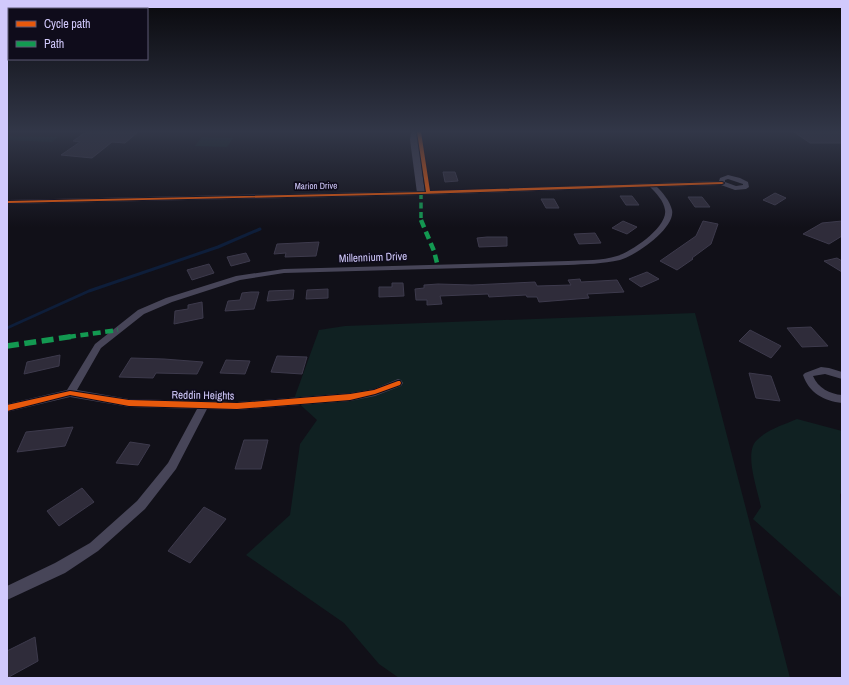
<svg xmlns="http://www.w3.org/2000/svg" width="849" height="685" viewBox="0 0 849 685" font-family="'Archivo Narrow',sans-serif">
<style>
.green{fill:#102122}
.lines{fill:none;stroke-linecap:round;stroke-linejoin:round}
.stream{stroke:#0e1e3a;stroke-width:3}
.building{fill:#2f2c3a;stroke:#3d3a4c}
.minor{fill:#474558;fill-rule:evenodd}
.tertiary{fill:#474558;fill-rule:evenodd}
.quiet-far2{stroke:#139951;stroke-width:3.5;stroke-dasharray:6 3.5;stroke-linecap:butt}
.quiet-far1{stroke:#139951;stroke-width:4.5;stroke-dasharray:8 4.5;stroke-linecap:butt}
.quiet{stroke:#139951;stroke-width:5.5;stroke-dasharray:12 5.5;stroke-linecap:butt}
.cycleway-casing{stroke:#0f0c1b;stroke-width:2}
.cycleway{fill:#e8590c;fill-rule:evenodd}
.labels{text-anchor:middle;stroke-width:3.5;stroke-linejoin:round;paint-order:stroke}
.far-street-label{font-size:9px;fill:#d1c9fc;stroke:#0f0c1b}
.street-label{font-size:11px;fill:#d1c9fc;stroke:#0f0c1b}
</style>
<rect width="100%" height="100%" fill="#111018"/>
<g class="green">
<polygon points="9,136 58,137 52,142 7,140 7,137"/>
<polygon points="202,137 233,138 227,147 195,146"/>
<polygon points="695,313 790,678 399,678 379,664 344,623 246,555 290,515 300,444 317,420 294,399 319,330 345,326"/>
<path d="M797,419l45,12v62l-2,1 2,25v79l-89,-79 8,-12c-3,-16 -17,-53 -5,-66 10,-11 27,-16 41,-22z"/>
</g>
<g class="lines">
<polyline class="stream" points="7,328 89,291 218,247 260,229"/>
</g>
<g class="building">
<polygon points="86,132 138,132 125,143 112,142 92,158 61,155 80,142 73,141"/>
<polygon points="794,132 842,132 842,143 810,143"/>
<polygon points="443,172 455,172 458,181 445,182"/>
<polygon points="775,193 786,198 775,205 763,200"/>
<polygon points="620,196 632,196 639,205 626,205"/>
<polygon points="688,197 702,197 710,207 695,207"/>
<polygon points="541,199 554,199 559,208 546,208"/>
<polygon points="623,221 637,227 627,234 612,228"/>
<polygon points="703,221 718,224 711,244 692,258 693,259 677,270 660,261 696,236"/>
<polygon points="842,221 842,236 829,244 803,234 822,223"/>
<polygon points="595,233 601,243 579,244 574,234"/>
<polygon points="487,237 507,237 507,246 479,247 477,238"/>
<polygon points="319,242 316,256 285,257 286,253 274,254 277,244"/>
<polygon points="246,253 250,261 231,266 227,257"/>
<polygon points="837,258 842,261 842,272 824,261"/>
<polygon points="209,264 214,273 192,280 187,270"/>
<polygon points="647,272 659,279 641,287 629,279"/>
<polygon points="580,279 581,282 617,280 624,292 587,294 589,298 539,302 537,297 527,297 526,295 489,297 488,294 440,296 442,304 427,305 427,300 416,300 415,289 424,288 424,285 438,284 472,285 535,282 537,286 571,285 568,280"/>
<polygon points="392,283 403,283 404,296 379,297 379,287 392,287"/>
<polygon points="328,289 328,298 306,299 307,290"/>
<polygon points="294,290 293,299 267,301 269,291"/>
<polygon points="251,292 259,292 254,309 225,311 228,301 240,300 242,293"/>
<polygon points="202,302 203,318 174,324 175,311 188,309 188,305"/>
<polygon points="811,327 828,346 802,347 787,328"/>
<polygon points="750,330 781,346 771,358 739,341"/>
<polygon points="60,355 59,366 24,374 27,362"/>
<polygon points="277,356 307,357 302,374 271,372"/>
<polygon points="131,358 164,359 203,362 197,374 156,373 153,378 119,377"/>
<polygon points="226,360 250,361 245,374 220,373"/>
<polygon points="749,373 771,376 780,401 756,398"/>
<polygon points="73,427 65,446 17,452 26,432"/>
<polygon points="244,440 268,440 261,469 235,469"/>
<polygon points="130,442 150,445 138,465 116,463"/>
<polygon points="82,488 94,502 59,526 47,511"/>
<polygon points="204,507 226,519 190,563 168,551"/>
<polygon points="35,637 38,661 7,678 7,651"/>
</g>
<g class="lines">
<g class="minor">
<path d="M728,175l12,3 8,4 1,5 -3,2 -11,1 -14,-5 -64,2c6,6 13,14 15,23 4,18 -37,46 -52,50 -17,4 -35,4 -52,5l-284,8 -44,7 -68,22 -28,12 -43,34 -24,42 52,9 108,3 113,-9 24,-4 24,-10 3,1 2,3 -2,3 -26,10 -25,5 -113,9 -30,-1 -31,60 -31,40 -47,42 -33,22 -58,27v-14l48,-23 35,-20 47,-42 31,-38 29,-54 -68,-2 -59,-10 -63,15v-8l60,-14 28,-46 43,-34 28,-12 70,-22 48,-7 284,-8c16,-1 34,0 49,-5 14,-4 51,-29 48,-46 -1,-9 -9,-17 -15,-23l-229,8 -414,9v-4l414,-9 298,-10 1,-3zM728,179l15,5v1l-7,1 -11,-4v-2z"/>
<path d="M821,367l8,1 13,4v7l-17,-5 -12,2c5,12 17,18 29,19v8c-18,-2 -33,-10 -39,-28l2,-2z"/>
</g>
<polygon class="tertiary" points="411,132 419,132 418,140 425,193 421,196 417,193 410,140"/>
<polyline class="quiet-far2" points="421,193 421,221"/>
<g class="quiet-far1">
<polyline points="421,220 434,251 438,267"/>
<polyline points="68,337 118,330"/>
</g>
<polyline class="quiet" points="7,346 75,336"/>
<defs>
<g id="cycleway">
<polygon points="417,132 421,132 430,191 722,182 724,183 722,184 421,194 7,203 7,201 426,192"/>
<polygon points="398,381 400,381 401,383 400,385 375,394 350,400 237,409 129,406 70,395 7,411 7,405 70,391 129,400 237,403 350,394 374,390"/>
</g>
</defs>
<use href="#cycleway" class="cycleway-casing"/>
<use href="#cycleway" class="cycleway"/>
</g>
<linearGradient id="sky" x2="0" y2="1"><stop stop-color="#09090d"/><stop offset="0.58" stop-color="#323748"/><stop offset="1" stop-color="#323748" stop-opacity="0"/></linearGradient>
<rect width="849" height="227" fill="url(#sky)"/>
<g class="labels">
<g class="far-street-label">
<text transform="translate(316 186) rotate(-1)" y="3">Marion Drive</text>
</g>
<g class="street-label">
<text transform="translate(373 257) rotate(-2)" y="4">Millennium Drive</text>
<text transform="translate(203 395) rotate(1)" y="4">Reddin Heights</text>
</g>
</g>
<rect width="849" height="685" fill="none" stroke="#d1c9fc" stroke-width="16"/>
<rect x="8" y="8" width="140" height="52" fill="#0f0c1b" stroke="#5d5875"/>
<rect x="16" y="21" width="20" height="6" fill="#e8590c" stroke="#5d5875"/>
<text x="44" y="28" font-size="12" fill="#d1c9fc">Cycle path</text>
<rect x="16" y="41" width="20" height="6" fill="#139951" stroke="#5d5875"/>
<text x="44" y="48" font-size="12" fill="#d1c9fc">Path</text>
</svg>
